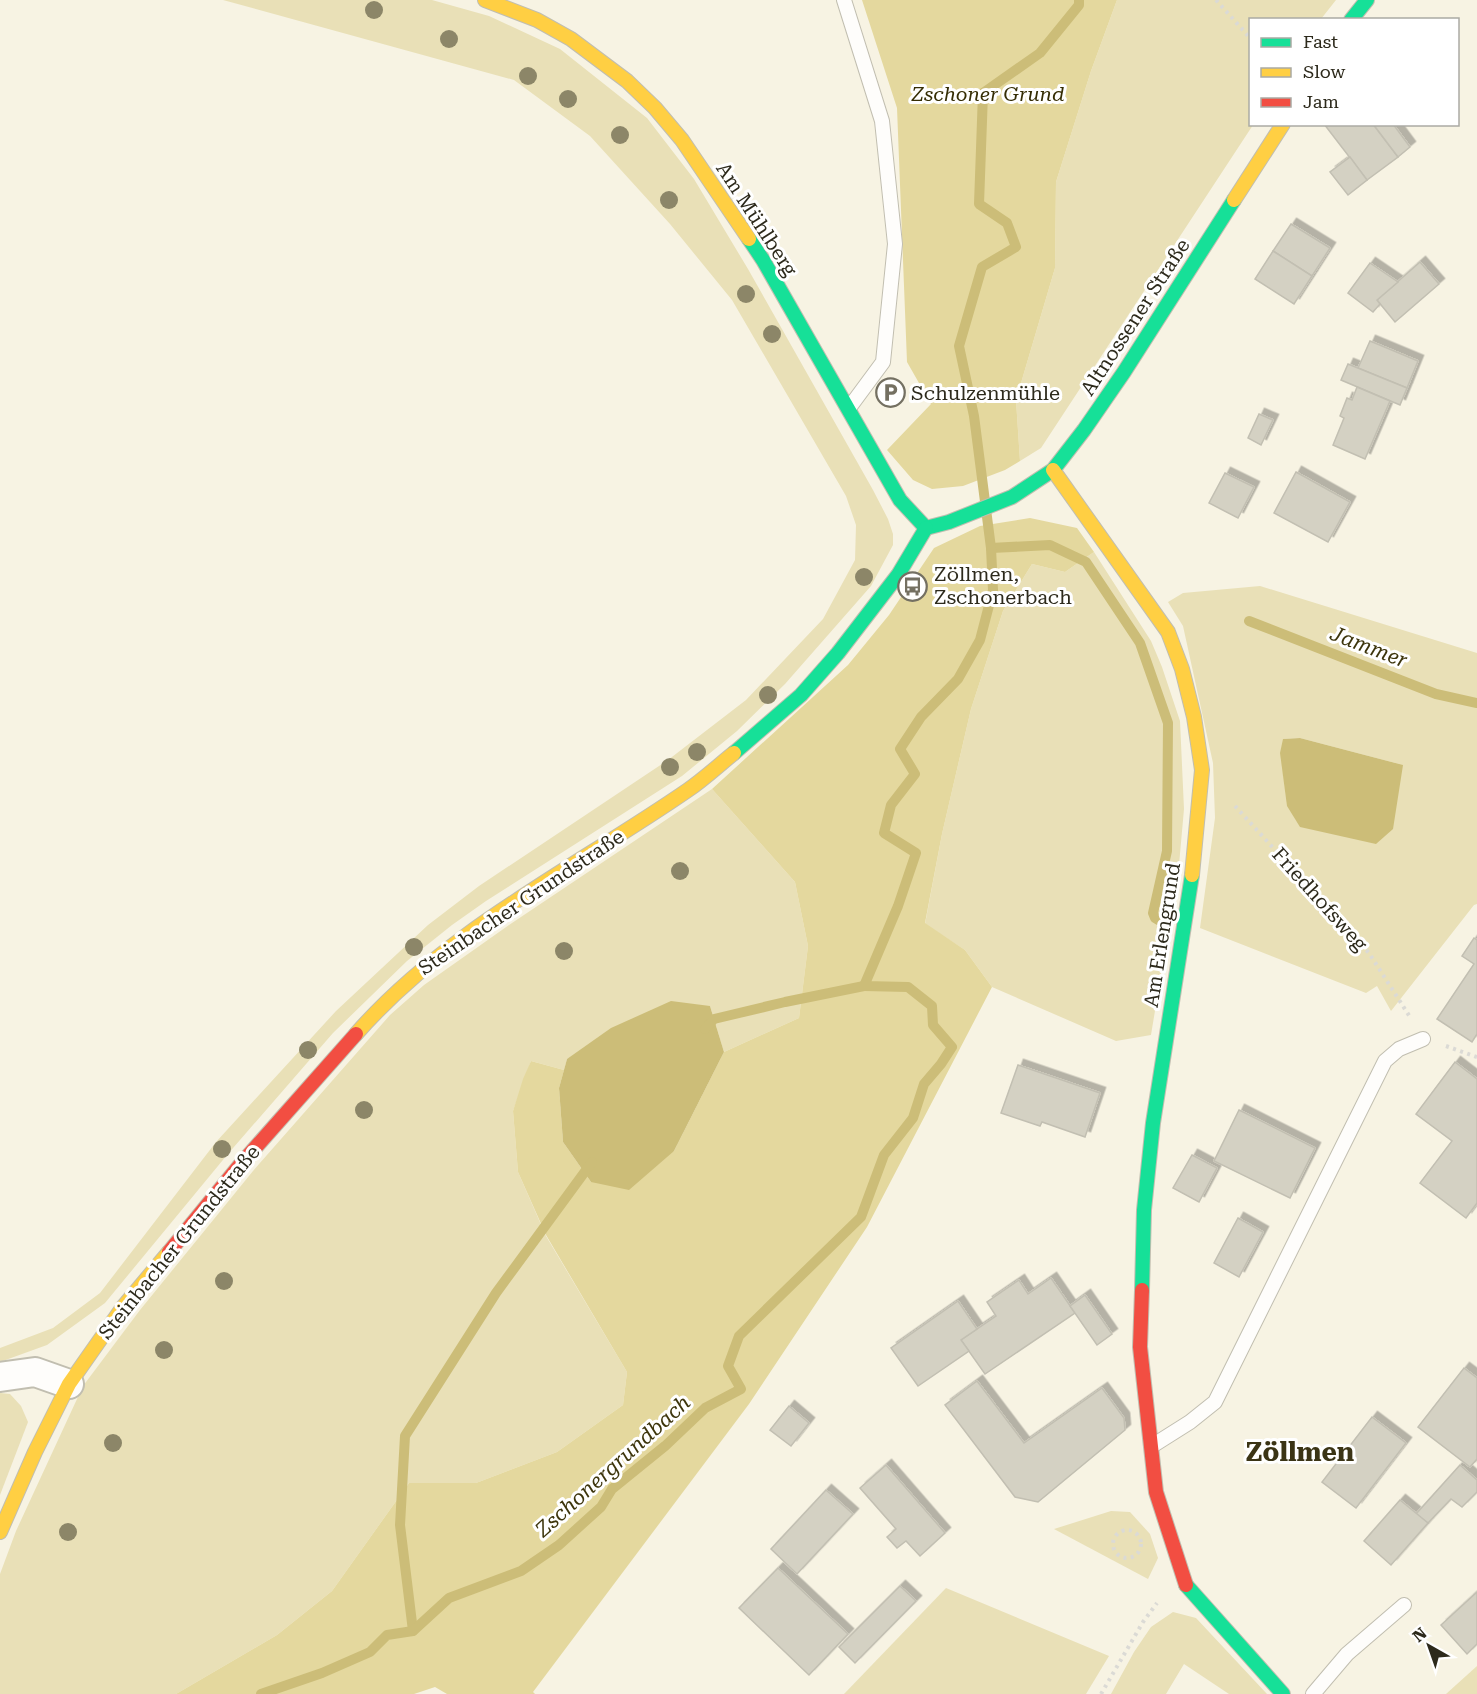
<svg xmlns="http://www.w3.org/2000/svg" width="1477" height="1694" viewBox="0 0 1477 1694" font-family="'Roboto Serif',serif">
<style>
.green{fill:#e9e0b7;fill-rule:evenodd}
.forest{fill:#e4d89e}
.water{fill:#ccbd78}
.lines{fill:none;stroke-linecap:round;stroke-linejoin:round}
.stream{stroke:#ccbd78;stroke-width:10}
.building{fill:#d4d1c3;stroke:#c2bfb2;stroke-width:1.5;filter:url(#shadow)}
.lane-casing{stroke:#c1beb0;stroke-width:16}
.street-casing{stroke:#c1beb0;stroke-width:32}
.fast-casing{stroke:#c1beb0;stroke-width:16}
.slow-casing{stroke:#c1beb0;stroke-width:16}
.jam-casing{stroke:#c1beb0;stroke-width:16}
.path{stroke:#dbdad5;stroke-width:4;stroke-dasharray:3 4.5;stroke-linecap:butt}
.lane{stroke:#fefdfb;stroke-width:14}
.street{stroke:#fefdfb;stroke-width:28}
.fast{stroke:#16e098;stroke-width:14}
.slow{stroke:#ffcf43;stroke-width:14}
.jam{stroke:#f24e42;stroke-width:14}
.tree{fill:#8c8668}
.labels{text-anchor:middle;stroke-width:6;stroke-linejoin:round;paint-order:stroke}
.park-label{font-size:20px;font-style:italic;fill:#352d04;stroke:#fff}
.street-label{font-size:20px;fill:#2d2a1c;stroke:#fff}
.poi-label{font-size:20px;fill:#2d2a1c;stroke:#fff;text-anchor:start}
.water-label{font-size:21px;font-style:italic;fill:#3d350c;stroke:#fff}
.district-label{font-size:26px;font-weight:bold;fill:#3b3415;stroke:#fff}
</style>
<defs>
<filter id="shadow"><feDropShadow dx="5.5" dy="-5.5" stdDeviation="0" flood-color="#0004"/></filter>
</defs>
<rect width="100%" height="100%" fill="#f7f3e3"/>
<g class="green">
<polygon points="223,0 432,0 489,16 560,49 647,118 694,179 748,269 873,490 888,519 893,534 893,545 871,586 785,684 737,731 682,776 486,901 452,925 407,961 333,1033 227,1155 105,1303 47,1345 0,1362 0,1348 53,1328 100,1293 216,1142 336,1011 428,925 479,886 668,760 746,700 823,619 855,560 856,525 846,496 732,300 670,224 590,136 514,80"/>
<polygon points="1117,0 1336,0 1321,19 1250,20 1250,124 1253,125 1041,448 1020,461 1016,400 1055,268 1056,182 1091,71"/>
<polygon points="1094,552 1151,641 1162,667 1180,721 1184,809 1179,865 1151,1035 1116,1041 992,987 965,950 925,924 942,834 971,709 1003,611 1032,564 1065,572"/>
<path d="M1260,586l217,67v251l-3,1 -83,106 -14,-25 -11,7 -166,-65 15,-110 -2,-55 -30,-137 -15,-24 15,-9zM1300,738l103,27 -120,-26z"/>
<polygon points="712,789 795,882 808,946 799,1018 724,1052 710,1006 567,1059 564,1070 531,1061 513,1111 518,1172 546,1236 627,1372 623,1405 557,1452 476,1483 409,1483 332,1591 277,1635 176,1694 0,1694 0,1574 16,1531 83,1386 140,1310 253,1171 390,1015 424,985 509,925"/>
<polygon points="0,1393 10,1394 21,1406 28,1422 0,1495"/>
<polygon points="1111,1511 1130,1512 1150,1534 1158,1558 1148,1579 1054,1529"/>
<polygon points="946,1588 1109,1656 1086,1694 844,1694"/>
<polygon points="1173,1612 1196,1618 1267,1694 1229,1694 1184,1664 1166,1694 1111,1694 1134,1652 1151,1627"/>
<polygon points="1477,1666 1477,1694 1446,1694"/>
</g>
<g class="forest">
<polygon points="862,0 1117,0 1091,71 1056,182 1055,268 1016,400 1020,461 1005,470 963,486 932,489 913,480 887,450 931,404 907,362 897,108"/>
<polygon points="1030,518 1077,528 1094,552 1065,572 1032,564 1003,611 971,709 942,834 925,923 965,950 992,987 867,1227 749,1404 533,1692 535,1694 447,1694 435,1687 414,1694 176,1694 277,1635 332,1591 409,1483 476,1483 557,1452 623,1405 627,1372 546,1235 518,1172 513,1111 523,1079 531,1061 564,1070 559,1088 563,1142 591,1182 674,1151 724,1052 799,1018 808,946 795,882 712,789 848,665 889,615 934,548 980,526"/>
</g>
<g class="water">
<polygon points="1300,738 1403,765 1393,829 1376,844 1300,827 1287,806 1280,753 1283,739"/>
<polygon points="671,1001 710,1006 724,1052 674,1151 629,1190 591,1182 563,1142 559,1088 567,1059 611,1028"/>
</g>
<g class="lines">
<g class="stream">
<polyline points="991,548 1050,545 1086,562 1140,643 1168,723 1167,851 1153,913 1155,918 1160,921"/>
<polyline points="1249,621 1436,694 1477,703"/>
<polyline points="705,1029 714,1019 785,1002 864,986"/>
<polyline points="413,1631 400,1525 405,1436 496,1293 592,1162"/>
<polyline points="261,1694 322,1673 370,1652 387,1635 413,1631 449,1598 521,1571 559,1545 601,1507 612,1489 665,1446 705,1408 741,1389 728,1366 739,1336 861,1217 884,1155 913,1118 924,1084 941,1064 952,1047 933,1025 932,1006 908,987 864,986 898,906 916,853 884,833 891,805 915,774 900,749 921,717 958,679 980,640 993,590 991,548 974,416 959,346 982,267 1016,247 1007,223 979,204 983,93 1040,53 1079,5 1079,0"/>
</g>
</g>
<g class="building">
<polygon points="1324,124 1373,124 1398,157 1367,180"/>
<polygon points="1373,124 1393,124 1410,147 1398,157"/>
<polygon points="1350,157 1367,180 1348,195 1330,172"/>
<polygon points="1291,224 1330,248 1312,276 1273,251"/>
<polygon points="1273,251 1312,276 1294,304 1255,279"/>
<polygon points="1420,262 1439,284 1395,322 1377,300"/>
<polygon points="1370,263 1398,282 1377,300 1380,304 1373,312 1348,293"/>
<polygon points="1370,341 1418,361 1407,388 1358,368"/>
<polygon points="1348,364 1407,388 1400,405 1341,380"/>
<polygon points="1357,387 1390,401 1365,459 1333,445 1344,418 1340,416 1347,398 1352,400"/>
<polygon points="1259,414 1273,420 1261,445 1248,438"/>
<polygon points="1296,472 1350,502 1328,542 1274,513"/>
<polygon points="1225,473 1254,487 1238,518 1209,503"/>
<polygon points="1474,938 1477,940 1477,1034 1472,1042 1437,1019 1474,964 1462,956"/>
<polygon points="1455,1062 1477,1079 1477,1203 1466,1218 1420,1183 1452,1141 1416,1114"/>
<polygon points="1018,1065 1100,1093 1085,1137 1042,1122 1040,1126 1001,1113"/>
<polygon points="1239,1110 1315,1148 1290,1198 1214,1161"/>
<polygon points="1192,1155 1217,1168 1199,1202 1173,1188"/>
<polygon points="1238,1218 1263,1232 1239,1277 1214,1263"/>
<polygon points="1051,1278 1075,1313 985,1374 961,1340 996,1316 987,1302 1019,1280 1028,1294"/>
<polygon points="1085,1295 1112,1334 1097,1345 1070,1306"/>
<polygon points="958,1301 977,1329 961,1340 969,1351 918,1386 891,1348"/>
<polygon points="1464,1368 1477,1378 1477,1459 1470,1467 1418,1427"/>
<polygon points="977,1381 1024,1443 1102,1388 1124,1418 1125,1430 1038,1502 1015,1497 945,1405"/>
<polygon points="789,1406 809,1423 791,1446 770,1430"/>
<polygon points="1372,1417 1406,1443 1356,1508 1322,1482"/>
<polygon points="886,1465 945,1533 920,1556 906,1541 897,1548 887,1537 896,1529 860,1488"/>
<polygon points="1460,1465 1477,1480 1477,1492 1462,1507 1451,1499 1428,1523 1416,1514"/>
<polygon points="826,1490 853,1514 797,1574 771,1549"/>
<polygon points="1400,1500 1428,1523 1391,1565 1364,1541"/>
<polygon points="778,1568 848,1634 809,1675 739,1608"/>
<polygon points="900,1586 916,1601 855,1663 839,1647"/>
<polygon points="1477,1592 1477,1644 1467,1654 1441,1625"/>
</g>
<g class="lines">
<defs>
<g id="lane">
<polyline points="844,0 882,121 895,244 883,362 849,408"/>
<polyline points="1152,1446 1190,1422 1215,1402 1385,1061 1399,1049 1423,1039"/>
<polyline points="1313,1694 1347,1654 1404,1605"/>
</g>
<polyline id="street" points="0,1377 35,1372 69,1384"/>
<g id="fast">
<polyline points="1351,20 1367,0"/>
<polyline points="749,239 763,260 900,500 926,528"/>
<polyline points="926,528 949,522 1012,497 1053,470 1084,430 1124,372 1234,200"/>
<polyline points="734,753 801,695 838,653 898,575 926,528"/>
<polyline points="1142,1290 1144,1210 1153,1123 1192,875"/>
<polyline points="1186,1585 1283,1694"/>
</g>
<g id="slow">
<polyline points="485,0 537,20 571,39 627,81 655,108 682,140 749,239"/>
<polyline points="1234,200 1283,124"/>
<polyline points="1053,470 1168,632 1182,669 1194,717 1202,770 1192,875"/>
<path d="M356,1034c91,-104 219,-166 332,-244 16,-11 31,-25 46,-37"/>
<polyline points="0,1532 35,1452 69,1384 123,1307 169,1252"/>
</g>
<g id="jam">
<polyline points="169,1252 240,1165 356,1034"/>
<polyline points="1142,1290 1140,1347 1156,1492 1186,1585"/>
</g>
</defs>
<use href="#lane" class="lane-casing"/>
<use href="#street" class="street-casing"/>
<use href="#fast" class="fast-casing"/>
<use href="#slow" class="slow-casing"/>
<use href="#jam" class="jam-casing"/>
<g class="path">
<polyline points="1216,0 1250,38"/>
<polyline points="1235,806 1369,953 1410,1017"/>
<polyline points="1446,1046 1477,1057"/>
<circle cx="1127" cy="1544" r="14"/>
<polyline points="1101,1694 1143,1622 1157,1603"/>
</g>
<use href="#lane" class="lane"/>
<use href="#street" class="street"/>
<use href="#fast" class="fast"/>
<use href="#slow" class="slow"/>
<use href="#jam" class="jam"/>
</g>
<g class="tree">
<circle cx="374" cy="10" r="9"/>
<circle cx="449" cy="39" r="9"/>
<circle cx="528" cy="76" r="9"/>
<circle cx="568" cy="99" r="9"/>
<circle cx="620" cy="135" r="9"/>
<circle cx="669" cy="200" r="9"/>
<circle cx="746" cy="294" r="9"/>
<circle cx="772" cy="334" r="9"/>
<circle cx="864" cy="577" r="9"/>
<circle cx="768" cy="695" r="9"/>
<circle cx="697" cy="752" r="9"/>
<circle cx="670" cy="767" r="9"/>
<circle cx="680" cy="871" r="9"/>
<circle cx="414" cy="947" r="9"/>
<circle cx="564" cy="951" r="9"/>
<circle cx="308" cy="1050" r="9"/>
<circle cx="364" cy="1110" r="9"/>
<circle cx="222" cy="1149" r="9"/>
<circle cx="224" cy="1281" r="9"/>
<circle cx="164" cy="1350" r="9"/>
<circle cx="113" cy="1443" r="9"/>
<circle cx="68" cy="1532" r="9"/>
</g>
<defs>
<symbol id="parking-ring" viewBox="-11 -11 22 22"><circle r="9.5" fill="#fff" stroke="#747062" stroke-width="1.5"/><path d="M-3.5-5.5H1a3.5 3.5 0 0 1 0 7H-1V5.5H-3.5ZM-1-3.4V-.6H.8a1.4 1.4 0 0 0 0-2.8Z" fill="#747062"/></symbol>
<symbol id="bus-ring" viewBox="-11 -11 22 22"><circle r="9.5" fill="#fff" stroke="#747062" stroke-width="1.5"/><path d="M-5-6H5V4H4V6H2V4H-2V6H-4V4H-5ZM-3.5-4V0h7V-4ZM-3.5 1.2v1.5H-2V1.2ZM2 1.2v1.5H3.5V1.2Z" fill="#747062"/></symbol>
</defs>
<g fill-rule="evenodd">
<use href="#parking-ring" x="874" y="376" width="33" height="33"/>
<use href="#bus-ring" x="896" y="570" width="33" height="33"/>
</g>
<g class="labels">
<g class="park-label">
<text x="988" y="101">Zschoner Grund</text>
</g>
<g class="street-label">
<text transform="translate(757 219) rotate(57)" y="7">Am Mühlberg</text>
<text transform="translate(1135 317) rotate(-57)" y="7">Altnossener Straße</text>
<text transform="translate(1320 899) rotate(48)" y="7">Friedhofsweg</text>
<text transform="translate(521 902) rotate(-34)" y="7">Steinbacher Grundstraße</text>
<text transform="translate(1162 935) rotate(-81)" y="7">Am Erlengrund</text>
<text transform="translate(179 1242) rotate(-51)" y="7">Steinbacher Grundstraße</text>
</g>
<g class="poi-label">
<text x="911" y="400">Schulzenmühle</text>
<text x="934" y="581">Zöllmen,<tspan x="934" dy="23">Zschonerbach</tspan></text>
</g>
<g class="water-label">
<text transform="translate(1369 647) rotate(21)" y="7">Jammer</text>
<text transform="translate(613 1466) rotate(-42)" y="7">Zschonergrundbach</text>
</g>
<g class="district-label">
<text x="1300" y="1461">Zöllmen</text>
</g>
</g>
<rect x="1249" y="18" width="210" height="108" fill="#ffffff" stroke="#abaaa4" stroke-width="1.5"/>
<rect x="1261" y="38" width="30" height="9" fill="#16e098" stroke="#abaaa4" stroke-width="1.5"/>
<text x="1303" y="48" font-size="18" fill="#2d2a1c">Fast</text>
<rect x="1261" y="68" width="30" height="9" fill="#ffcf43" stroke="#abaaa4" stroke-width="1.5"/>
<text x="1303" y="78" font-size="18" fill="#2d2a1c">Slow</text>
<rect x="1261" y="98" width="30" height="9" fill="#f24e42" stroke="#abaaa4" stroke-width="1.5"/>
<text x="1303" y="108" font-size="18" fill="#2d2a1c">Jam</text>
<g transform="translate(1429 1646) rotate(320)" stroke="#ffffff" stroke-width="4.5" paint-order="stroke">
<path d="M0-4.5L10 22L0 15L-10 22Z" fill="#2d2a1c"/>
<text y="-9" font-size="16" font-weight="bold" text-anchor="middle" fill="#2d2a1c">N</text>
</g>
</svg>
